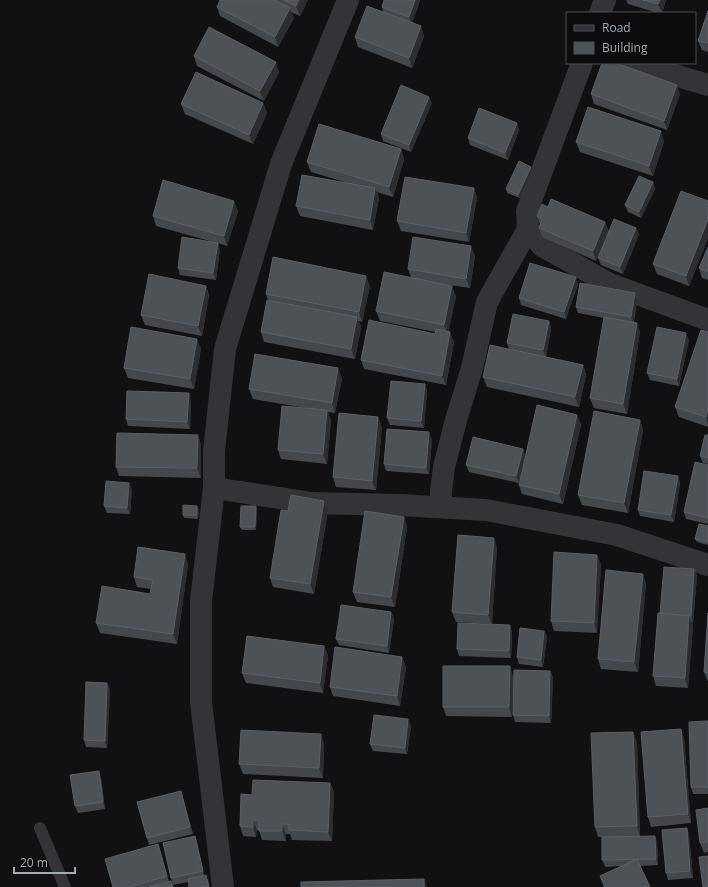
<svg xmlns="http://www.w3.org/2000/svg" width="708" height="887" viewBox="0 0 708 887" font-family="'Open Sans',sans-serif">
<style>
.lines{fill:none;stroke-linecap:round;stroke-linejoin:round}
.lane{stroke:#323438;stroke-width:12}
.street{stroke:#323438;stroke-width:22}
.wall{fill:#44474b}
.shaded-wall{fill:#2b2d30}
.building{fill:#4e5156;stroke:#5b5f65}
</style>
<rect width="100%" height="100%" fill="#111113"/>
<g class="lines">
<polyline class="lane" points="40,828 65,887"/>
<g class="street">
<polyline points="600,13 605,0"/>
<polyline points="582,63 527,211 528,229 542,246 610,284 708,320"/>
<polyline points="633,63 708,85"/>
<polyline points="214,488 312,503 400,505 486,510 617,535 708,565"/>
<polyline points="441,507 441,491 444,467 456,420 472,368 487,302 528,229"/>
<polyline points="223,887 201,702 201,601 214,488 214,451 225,349 281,164 348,0"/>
</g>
</g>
<g class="wall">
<polygon points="220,0 308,0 300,16 291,12 294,18 278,47 220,16 217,7"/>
<polygon points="384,0 420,0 412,23 424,36 412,68 358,47 355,37 383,12 382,7"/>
<polygon points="626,0 666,0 662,13 658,13 628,4"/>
<polygon points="708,11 708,52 702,50 698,41"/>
<polygon points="194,56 279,72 264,101 197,66"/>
<polygon points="591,94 680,94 667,130 594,104"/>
<polygon points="263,103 267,113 253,144 185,114 181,104"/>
<polygon points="432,103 411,152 383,141 381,134"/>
<polygon points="517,123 519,130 508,160 470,145 468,138"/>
<polygon points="664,141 653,176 580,152 576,142"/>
<polygon points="401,149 404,159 393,197 377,192 379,198 373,230 300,216 296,206 348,183 311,172 307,162"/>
<polygon points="531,167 532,170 520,198 507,193 506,189"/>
<polygon points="653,182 655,189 641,218 628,212 625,205"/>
<polygon points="474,188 477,198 469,242 401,231 397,221"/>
<polygon points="708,201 708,238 689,286 657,274 653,264"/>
<polygon points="548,207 605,222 609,232 596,261 542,237 539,228 540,225 537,216"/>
<polygon points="238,211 227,246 218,243 220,249 216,280 180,275 178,268 213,242 156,226 153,216"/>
<polygon points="636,228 639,234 623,274 601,265 598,258"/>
<polygon points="708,247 708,280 702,278 699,268"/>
<polygon points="475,256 470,288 436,283 456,296 448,332 454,342 446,385 364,369 361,360 435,334 436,332 380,321 376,311 411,278 408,269"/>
<polygon points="578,284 566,319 521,305 519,298"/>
<polygon points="206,286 209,295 202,336 145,325 141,315"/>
<polygon points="370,286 362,322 359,321 361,327 355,359 264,342 261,332 268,300 266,294"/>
<polygon points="635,293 637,300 634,322 640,332 627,414 594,408 590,398 604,318 578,313 576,307"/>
<polygon points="549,321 551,328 546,357 583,365 586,375 579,407 487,387 483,377 509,349 507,343"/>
<polygon points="708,332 708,427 679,417 675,407"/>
<polygon points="689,340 679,386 650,380 647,373"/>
<polygon points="201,348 194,389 128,378 124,368"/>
<polygon points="342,378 335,413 328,412 331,420 327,464 281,459 278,450 312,409 253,399 249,389"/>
<polygon points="425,384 427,391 424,428 390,425 387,418"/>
<polygon points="191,400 190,429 128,426 126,419"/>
<polygon points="577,415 581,425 563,504 522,494 519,485"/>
<polygon points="640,420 643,430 628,513 582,505 578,495"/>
<polygon points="382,427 376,490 336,487 333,477"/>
<polygon points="708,435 708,464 703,463 700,456"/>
<polygon points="432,439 429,474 386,471 384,464"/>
<polygon points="201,444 201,478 119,476 116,467"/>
<polygon points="523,449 525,455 519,483 469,472 466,465"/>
<polygon points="708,465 708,524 686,519 684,512"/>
<polygon points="678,476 680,483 674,522 640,516 638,510"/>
<polygon points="132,489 130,514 107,513 104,506"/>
<polygon points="199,509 198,519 184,518 183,515"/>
<polygon points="257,510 256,530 242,530 240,527"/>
<polygon points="328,510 314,594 273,587 270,578 288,511"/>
<polygon points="404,517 407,527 395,607 357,602 353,592"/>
<polygon points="708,526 708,545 697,542 695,539"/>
<polygon points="497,547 492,624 456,622 452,612"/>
<polygon points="188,564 177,644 100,633 96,623 150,594 151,589 137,587 134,577"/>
<polygon points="601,564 597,633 554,631 551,621"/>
<polygon points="694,569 697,576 693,623 692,623 693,625 688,688 656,686 653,676 660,613"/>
<polygon points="646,583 638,672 601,669 598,659"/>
<polygon points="391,612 394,619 389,653 339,645 336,639"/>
<polygon points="708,613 708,682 704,672"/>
<polygon points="544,631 547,637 543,667 519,664 517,657"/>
<polygon points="512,632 511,658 459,656 457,649"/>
<polygon points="324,646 328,656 323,693 246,683 242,673"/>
<polygon points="402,657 406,667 400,706 333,696 330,687"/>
<polygon points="550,671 553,678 551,723 515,722 513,715"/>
<polygon points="513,676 512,717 446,716 443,707"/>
<polygon points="107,683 110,690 107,748 86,747 84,740"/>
<polygon points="408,719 411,726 407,754 373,751 370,744"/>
<polygon points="708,721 708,794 693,794 691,787"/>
<polygon points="681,729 684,739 691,823 651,827 648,817"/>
<polygon points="637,742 640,836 617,836 657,842 658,865 640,866 650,887 604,887 600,876 621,866 605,867 602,860 602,837 598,837 595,827"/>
<polygon points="324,744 323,778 243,774 239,764"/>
<polygon points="101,778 105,809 78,813 75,806"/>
<polygon points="330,783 334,792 332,841 292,840 290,834 286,834 286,841 262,840 259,830 257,830 256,837 243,836 240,826 252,795"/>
<polygon points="183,798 193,834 149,845 147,838"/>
<polygon points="708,808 708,852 704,853 700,843"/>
<polygon points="687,828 689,835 693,878 668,880 666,873"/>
<polygon points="195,836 197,843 204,875 209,882 188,882 173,885 171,878"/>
<polygon points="160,851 169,882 173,887 113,887"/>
</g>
<g class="shaded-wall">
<polygon points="299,0 308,0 300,16 296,6"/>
<polygon points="415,0 420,0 412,24 409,17"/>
<polygon points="660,0 666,0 662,13 658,4"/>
<polygon points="290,8 294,18 278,47 275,37"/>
<polygon points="421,26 424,36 412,68 409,58"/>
<polygon points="276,62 279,72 264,101 260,91"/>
<polygon points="677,85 680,94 667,130 664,121"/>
<polygon points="429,97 432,103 411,152 409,145"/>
<polygon points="263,103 267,113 253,144 249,135"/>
<polygon points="517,123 519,130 508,160 505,153"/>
<polygon points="661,131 664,141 653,176 649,166"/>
<polygon points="401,149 404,159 393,197 389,187"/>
<polygon points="531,167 532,170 520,198 518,195"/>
<polygon points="653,182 655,189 641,218 639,212"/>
<polygon points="375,188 379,198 373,230 370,220"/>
<polygon points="474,188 477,198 469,242 466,233"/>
<polygon points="234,201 238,211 227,246 224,236"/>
<polygon points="708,219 708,238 689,286 686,276"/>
<polygon points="605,222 609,232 596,261 593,251"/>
<polygon points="636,228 639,234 623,274 620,267"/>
<polygon points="218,243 220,249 216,280 213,273"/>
<polygon points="471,246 475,256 470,288 466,279"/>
<polygon points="366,276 370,286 362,322 359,312"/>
<polygon points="576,277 578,284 566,319 564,312"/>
<polygon points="206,286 209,295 202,336 198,326"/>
<polygon points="452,286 456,296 448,335 444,325"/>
<polygon points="635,293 637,300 633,323 631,317"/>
<polygon points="357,317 361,327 355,359 351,349"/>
<polygon points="549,321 551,328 546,357 543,350"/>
<polygon points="637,323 640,332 627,414 623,404"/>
<polygon points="450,332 454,342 446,385 442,376"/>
<polygon points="686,333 689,340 679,386 677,379"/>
<polygon points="197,339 201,348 194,389 190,379"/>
<polygon points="583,365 586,375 579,407 575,397"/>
<polygon points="338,368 342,378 335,413 332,403"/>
<polygon points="425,384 427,391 424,428 421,421"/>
<polygon points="189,393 191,400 190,429 187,422"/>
<polygon points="327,410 331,420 327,464 323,454"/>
<polygon points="708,410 708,424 706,417"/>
<polygon points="577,415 581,425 563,504 559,494"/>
<polygon points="378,417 382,427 376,490 372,481"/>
<polygon points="640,420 643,430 628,513 624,503"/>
<polygon points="429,432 432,439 429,474 426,468"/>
<polygon points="198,435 201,444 201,478 197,468"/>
<polygon points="523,449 525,455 519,483 516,476"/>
<polygon points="678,476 680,483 674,522 671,515"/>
<polygon points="129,483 132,489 130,514 127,508"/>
<polygon points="324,501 328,510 314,594 310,584"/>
<polygon points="197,506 199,509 198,519 197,515"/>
<polygon points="256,506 257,510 256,530 255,527"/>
<polygon points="404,517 407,527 395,607 391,597"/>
<polygon points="494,538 497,547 492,624 488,615"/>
<polygon points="185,554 188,564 177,644 173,634"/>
<polygon points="597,555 601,564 597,633 594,623"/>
<polygon points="694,569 697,576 693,623 691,616"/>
<polygon points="643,574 646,583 638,672 634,662"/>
<polygon points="391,612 394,619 389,653 387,646"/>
<polygon points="689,616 693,625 688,688 685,678"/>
<polygon points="510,625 512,632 511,658 509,651"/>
<polygon points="544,631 547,637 543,667 541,660"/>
<polygon points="324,646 328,656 323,693 320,683"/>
<polygon points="402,657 406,667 400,706 397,696"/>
<polygon points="510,666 513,676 512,717 509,707"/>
<polygon points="550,671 553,678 551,723 549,716"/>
<polygon points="107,683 110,690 107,748 105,741"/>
<polygon points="408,719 411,726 407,754 405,748"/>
<polygon points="681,729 684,739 691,823 688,814"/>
<polygon points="633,732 637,742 640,836 637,826"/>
<polygon points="321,734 324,744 323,778 319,768"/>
<polygon points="99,771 101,778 105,809 103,802"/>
<polygon points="330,783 334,792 332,841 328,832"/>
<polygon points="181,791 183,798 193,834 190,827"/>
<polygon points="253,820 257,830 256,837 253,827"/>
<polygon points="282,824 286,834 286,841 282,831"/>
<polygon points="687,828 689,835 693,878 690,871"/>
<polygon points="195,836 197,843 205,878 203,871"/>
<polygon points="655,836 657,842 658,865 656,859"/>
<polygon points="424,879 427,887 424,887"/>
</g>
<g class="building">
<polygon points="220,0 274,0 290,8 275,37 217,7"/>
<polygon points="284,0 299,0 296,6"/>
<polygon points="384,0 415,0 409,17 382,7"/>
<polygon points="643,0 660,0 658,4"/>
<polygon points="367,6 421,26 409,58 355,37"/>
<polygon points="708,11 708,43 698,41"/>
<polygon points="209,27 276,62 260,91 194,56"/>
<polygon points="602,63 616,63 677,85 664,121 591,94"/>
<polygon points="196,72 263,103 249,135 181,104"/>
<polygon points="401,85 429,97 409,145 381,134"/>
<polygon points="588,107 661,131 649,166 576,142"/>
<polygon points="479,108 517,123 505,153 468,138"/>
<polygon points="319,124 401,149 389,187 307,162"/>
<polygon points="519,161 531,167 518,195 506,189"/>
<polygon points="302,175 375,188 370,220 296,206"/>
<polygon points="639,176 653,182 639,212 625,205"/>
<polygon points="405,177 474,188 466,233 397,221"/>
<polygon points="163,180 234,201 224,236 153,216"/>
<polygon points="681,191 708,201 708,219 686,276 653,264"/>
<polygon points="551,199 605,222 593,251 539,228 542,219 537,216 542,204 548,207"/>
<polygon points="614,219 636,228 620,267 598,258"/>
<polygon points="182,237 218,243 213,273 178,268"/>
<polygon points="413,237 471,246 466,279 408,269"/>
<polygon points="708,247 708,272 699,268"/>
<polygon points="273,257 366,276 359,312 266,294"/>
<polygon points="530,263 576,277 564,312 519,298"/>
<polygon points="384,272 452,286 444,325 376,311"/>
<polygon points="149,274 206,286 198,326 141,315"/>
<polygon points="580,283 635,293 631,317 576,307"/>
<polygon points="267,300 357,317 351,349 261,332"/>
<polygon points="513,314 549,321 543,350 507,343"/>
<polygon points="604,317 637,323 623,404 590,398"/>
<polygon points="369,320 435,334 436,329 450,332 442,376 361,360"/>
<polygon points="131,327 197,339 190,379 124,368"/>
<polygon points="657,327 686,333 677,379 647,373"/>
<polygon points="701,330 708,332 708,410 706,417 675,407"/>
<polygon points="490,345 583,365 575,397 483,377"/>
<polygon points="255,354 338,368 332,403 249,389"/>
<polygon points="391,381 425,384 421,421 387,418"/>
<polygon points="127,391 189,393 187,422 126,419"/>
<polygon points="537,405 577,415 559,494 519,485"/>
<polygon points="282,406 327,410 323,454 278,450"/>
<polygon points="594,411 640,420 624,503 578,495"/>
<polygon points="339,413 378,417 372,481 333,477"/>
<polygon points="387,429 429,432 426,468 384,464"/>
<polygon points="117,433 198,435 197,468 116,467"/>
<polygon points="705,435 708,435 708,458 700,456"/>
<polygon points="473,437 523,449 516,476 466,465"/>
<polygon points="695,462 708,465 708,518 684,512"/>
<polygon points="644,471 678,476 671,515 638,510"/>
<polygon points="106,481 129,483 127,508 104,506"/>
<polygon points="291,495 324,501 310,584 270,578 281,510 288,511"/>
<polygon points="183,505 197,506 197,515 183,515"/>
<polygon points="241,506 256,506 255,527 240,527"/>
<polygon points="365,511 404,517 391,597 353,592"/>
<polygon points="699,524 708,526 708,542 695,539"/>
<polygon points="458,535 494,538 488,615 452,612"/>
<polygon points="138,547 185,554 173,634 96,623 102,586 150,594 153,580 134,577"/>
<polygon points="554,552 597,555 594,623 551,621"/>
<polygon points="664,567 694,569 691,616 660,613"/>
<polygon points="606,570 643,574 634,662 598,659"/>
<polygon points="341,605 391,612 387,646 336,639"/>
<polygon points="658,613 689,616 685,678 653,676"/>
<polygon points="708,613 708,673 704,672"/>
<polygon points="458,623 510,625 509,651 457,649"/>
<polygon points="520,628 544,631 541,660 517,657"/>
<polygon points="247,636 324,646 320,683 242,673"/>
<polygon points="335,647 402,657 397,696 330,687"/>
<polygon points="443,666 510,666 509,707 443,707"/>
<polygon points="514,670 550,671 549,716 513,715"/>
<polygon points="86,682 107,683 105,741 84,740"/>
<polygon points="374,715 408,719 405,748 370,744"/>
<polygon points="708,721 708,787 691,787 689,722"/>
<polygon points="681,729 688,814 648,817 641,732"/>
<polygon points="241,730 321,734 319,768 239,764"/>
<polygon points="633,732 637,826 595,827 591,733"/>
<polygon points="99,771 103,802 75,806 70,775"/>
<polygon points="253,780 330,783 328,832 289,830 289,824 282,824 282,831 259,831 259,820 253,820 253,827 240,826 241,794 252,795"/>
<polygon points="181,791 190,827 147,838 137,802"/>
<polygon points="708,808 708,842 700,843 696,810"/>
<polygon points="687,828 690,871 666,873 662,830"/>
<polygon points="195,836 203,871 171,878 163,843"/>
<polygon points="655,836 656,859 602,860 602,837"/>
<polygon points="158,844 167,876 130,887 113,887 105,859"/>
<polygon points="708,856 708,887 703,887 699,857"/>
<polygon points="637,859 650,887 605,887 600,876"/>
<polygon points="206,875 209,887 189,887 188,879"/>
<polygon points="424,879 424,887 301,887 301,882"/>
<polygon points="171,881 173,887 149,887"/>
</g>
<rect x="566" y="12" width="130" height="52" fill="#0c0c0e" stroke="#484c51"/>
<rect x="574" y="25" width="20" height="6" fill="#323438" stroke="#484c51"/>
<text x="602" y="32" font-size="12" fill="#a1abb5">Road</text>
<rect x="574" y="42" width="20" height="12" fill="#4e5156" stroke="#484c51"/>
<text x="602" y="52" font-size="12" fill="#a1abb5">Building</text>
<path d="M14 867v6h61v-6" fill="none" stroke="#a1abb5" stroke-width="2"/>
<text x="20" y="867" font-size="12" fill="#a1abb5" stroke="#0c0c0e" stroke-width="3" paint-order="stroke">20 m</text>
</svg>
